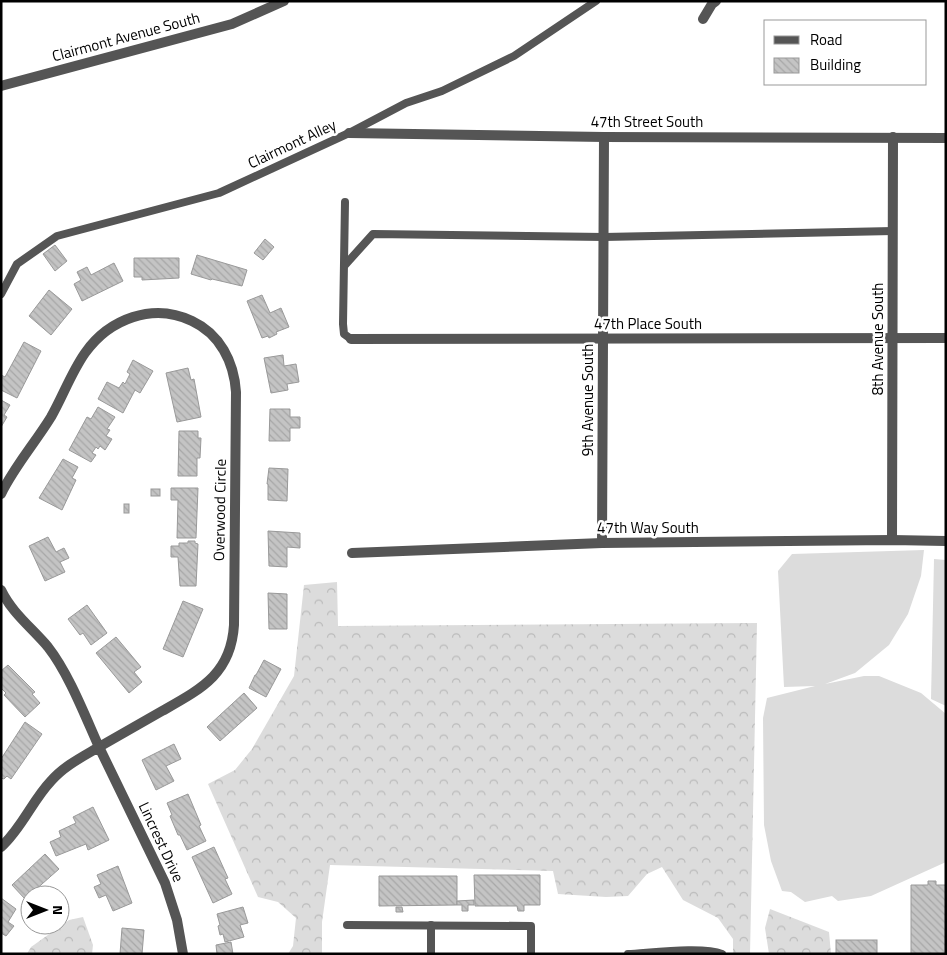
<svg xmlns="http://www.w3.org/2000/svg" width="947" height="955" viewBox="0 0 947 955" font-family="'Titillium Web',sans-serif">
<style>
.forest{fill:url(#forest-crowns)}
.pitch{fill:#dcdcdc}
.building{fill:url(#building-back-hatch);stroke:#999}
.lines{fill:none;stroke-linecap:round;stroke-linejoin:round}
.service{stroke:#555;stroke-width:8}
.minor{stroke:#555;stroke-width:10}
.tertiary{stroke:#555;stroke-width:10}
.labels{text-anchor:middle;stroke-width:5;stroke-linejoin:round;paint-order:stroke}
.street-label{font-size:15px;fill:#000;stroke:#fff}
</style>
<defs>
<pattern id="forest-crowns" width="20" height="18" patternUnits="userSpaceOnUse" patternTransform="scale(1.25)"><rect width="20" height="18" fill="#dcdcdc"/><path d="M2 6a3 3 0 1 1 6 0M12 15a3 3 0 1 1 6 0" fill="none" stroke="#bbb"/></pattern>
<pattern id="building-back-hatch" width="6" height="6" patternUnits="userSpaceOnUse" patternTransform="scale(1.25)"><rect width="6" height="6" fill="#c4c4c4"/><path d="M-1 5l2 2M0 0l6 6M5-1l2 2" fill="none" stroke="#a7a7a7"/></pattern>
</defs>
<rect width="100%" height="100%" fill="#fff"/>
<g class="forest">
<polygon points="337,582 338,626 757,623 750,954 733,954 733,939 718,918 683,900 662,867 647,874 628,896 606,897 558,894 553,871 330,865 322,922 322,954 288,954 293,946 296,918 278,902 258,897 208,784 235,770 252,749 294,676 304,585"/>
<polygon points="770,909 829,932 831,954 769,954 765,928"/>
<polygon points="83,917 93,945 92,954 27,954 31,947 69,920"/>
</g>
<g class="pitch">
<polygon points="924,550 921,576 908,614 889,645 855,673 825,684 864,676 879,676 921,693 946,714 946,862 871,896 838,901 832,896 805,902 791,892 782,891 771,861 764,825 763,718 767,698 815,686 784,687 778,571 792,554"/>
<polygon points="934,559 946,560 946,706 931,699"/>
</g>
<g class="building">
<polygon points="265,239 274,247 263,260 254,253"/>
<polygon points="55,245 67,261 55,271 43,254"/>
<polygon points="197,255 247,270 242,286 212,279 211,280 191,274"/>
<polygon points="134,258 179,258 179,278 142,280 142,277 134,277"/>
<polygon points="114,263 123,281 82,301 74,284 81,280 77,272 87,267 91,275"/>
<polygon points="49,290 72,309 51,335 29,316"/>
<polygon points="262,295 270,313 281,308 289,327 276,332 277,334 269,338 268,336 262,338 247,301"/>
<polygon points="24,342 41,351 17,398 1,390 1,375 5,377"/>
<polygon points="283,355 284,366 296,364 299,382 287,384 288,390 271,393 264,358"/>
<polygon points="133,360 153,371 140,393 135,390 123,413 98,399 107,382 119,388 123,382 125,384 130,374 127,372"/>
<polygon points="188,368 191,380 194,379 201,417 177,422 166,373"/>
<polygon points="1,400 10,405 4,415 7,417 1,427"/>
<polygon points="98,407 115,417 107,429 110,430 106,436 112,439 105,450 100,446 98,449 96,447 92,453 96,455 91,462 69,450 87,417 91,419"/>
<polygon points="270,409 290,409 290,417 300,417 300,428 290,428 290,441 269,441"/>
<polygon points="179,431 198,431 198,438 201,438 200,458 197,458 197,476 178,476"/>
<polygon points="63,459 78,467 72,478 76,480 62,510 39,498"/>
<polygon points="269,468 288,469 287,501 268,500 268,484 267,484"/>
<polygon points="171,488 198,488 196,538 177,538 178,500 171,500"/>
<rect x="151" y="489" width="9" height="7"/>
<rect x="124" y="504" width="5" height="9"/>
<polygon points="268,531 300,533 300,548 287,547 287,567 269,566"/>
<polygon points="48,537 56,552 64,548 69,558 60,562 65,572 45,581 29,546"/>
<polygon points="188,541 195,541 195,543 198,544 196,586 180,586 178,557 171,557 171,546 179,546 179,543 188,543"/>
<polygon points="268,593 287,594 287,629 269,629"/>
<polygon points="183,601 203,609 183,657 163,649"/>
<polygon points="87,605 107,633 91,645 83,633 80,635 68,619"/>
<polygon points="116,637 141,667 134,672 142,682 129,693 96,653"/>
<polygon points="264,660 281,669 266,697 249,688 255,675 256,675"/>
<polygon points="8,665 35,692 32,694 40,703 25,717 4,695 6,693 1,688 1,671"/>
<polygon points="244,693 257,708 220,741 207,727"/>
<polygon points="25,722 42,734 11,779 7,776 4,779 1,778 1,759"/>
<polygon points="174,744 181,759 166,766 174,781 156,790 142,760"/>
<polygon points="188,794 201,825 199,826 206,841 187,850 180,835 178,835 170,816 172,815 167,803"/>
<polygon points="93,807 109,840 88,850 86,844 56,856 50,842 61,837 59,831 76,823 73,817"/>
<polygon points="214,847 228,878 225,879 232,894 213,903 192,857"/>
<polygon points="45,854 59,869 25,899 12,885"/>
<polygon points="118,866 132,903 113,911 106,895 99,898 94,887 101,884 97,875"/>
<polygon points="474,875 540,875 540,905 524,905 524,911 518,911 517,906 475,906"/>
<polygon points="379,876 457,876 457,905 379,906"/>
<polygon points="928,881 936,881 936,885 946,885 946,954 911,954 911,885 928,885"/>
<polygon points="1,898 16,909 8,922 14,926 6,936 1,933"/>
<polygon points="474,900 474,905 468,905 468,911 462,911 462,905 457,905 457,901"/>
<polygon points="243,907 248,923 240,925 244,937 225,942 223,934 220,935 218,926 220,925 217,914"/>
<polygon points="396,907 402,907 403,912 396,912"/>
<polygon points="122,928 144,930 142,954 120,954"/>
<rect x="836" y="940" width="41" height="14"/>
<polygon points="231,942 233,954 217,954 216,945"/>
</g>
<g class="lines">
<g class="service">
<polyline points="345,202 343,324 344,334 351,339"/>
<polyline points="345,265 373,234 604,237 893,231"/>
<polyline points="1,294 17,264 57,236 219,193 349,133 406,103 442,91 514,56 596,1"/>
<polyline points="347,925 531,926 531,954"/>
<polyline points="431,954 431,925"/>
<path d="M628,954c22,-1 75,-8 94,0"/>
</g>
<g class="minor">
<polyline points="703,19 712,4 716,1"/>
<polyline points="349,133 604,137 946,138"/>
<polyline points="351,339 946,338"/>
<path d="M1,494c13,-27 34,-51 50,-77 12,-21 20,-44 34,-64 24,-34 68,-51 107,-32 28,13 42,41 44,71l-2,233c-3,49 -33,64 -72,86 -21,12 -42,24 -63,36 -14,-31 -30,-73 -51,-100 -16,-19 -36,-34 -47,-57"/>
<polyline points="892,540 893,137"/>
<polyline points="602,543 604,137"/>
<polyline points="352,553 602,543 892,540 946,541"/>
<path d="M1,847c21,-19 31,-46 50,-66 13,-15 31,-24 48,-34l66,136 12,37 6,34"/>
</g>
<polyline class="tertiary" points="1,86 232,24 284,1"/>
</g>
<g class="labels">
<g class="street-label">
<text transform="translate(126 37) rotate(-15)" y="5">Clairmont Avenue South</text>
<text x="647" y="127">47th Street South</text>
<text transform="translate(292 144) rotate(-25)" y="5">Clairmont Alley</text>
<text x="648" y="329">47th Place South</text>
<text transform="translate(878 339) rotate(-90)" y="5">8th Avenue South</text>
<text transform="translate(588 400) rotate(-90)" y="5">9th Avenue South</text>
<text transform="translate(220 510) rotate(-89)" y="5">Overwood Circle</text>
<text x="648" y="533">47th Way South</text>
<text transform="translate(161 842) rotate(65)" y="5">Lincrest Drive</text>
</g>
</g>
<rect width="947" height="955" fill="none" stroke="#000000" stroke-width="5"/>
<rect x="764" y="20" width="162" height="65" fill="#ffffff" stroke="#999999"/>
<rect x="774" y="36" width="25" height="8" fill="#555555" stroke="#999999"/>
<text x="810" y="45" font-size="15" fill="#000000">Road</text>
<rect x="774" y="58" width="25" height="15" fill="url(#building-back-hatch)" stroke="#999999"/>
<text x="810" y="70" font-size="15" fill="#000000">Building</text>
<g transform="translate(45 910) rotate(90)"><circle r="24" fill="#ffffff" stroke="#999999"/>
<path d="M0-4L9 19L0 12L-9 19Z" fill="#000000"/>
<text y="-8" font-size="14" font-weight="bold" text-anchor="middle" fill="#000000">N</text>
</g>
</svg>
